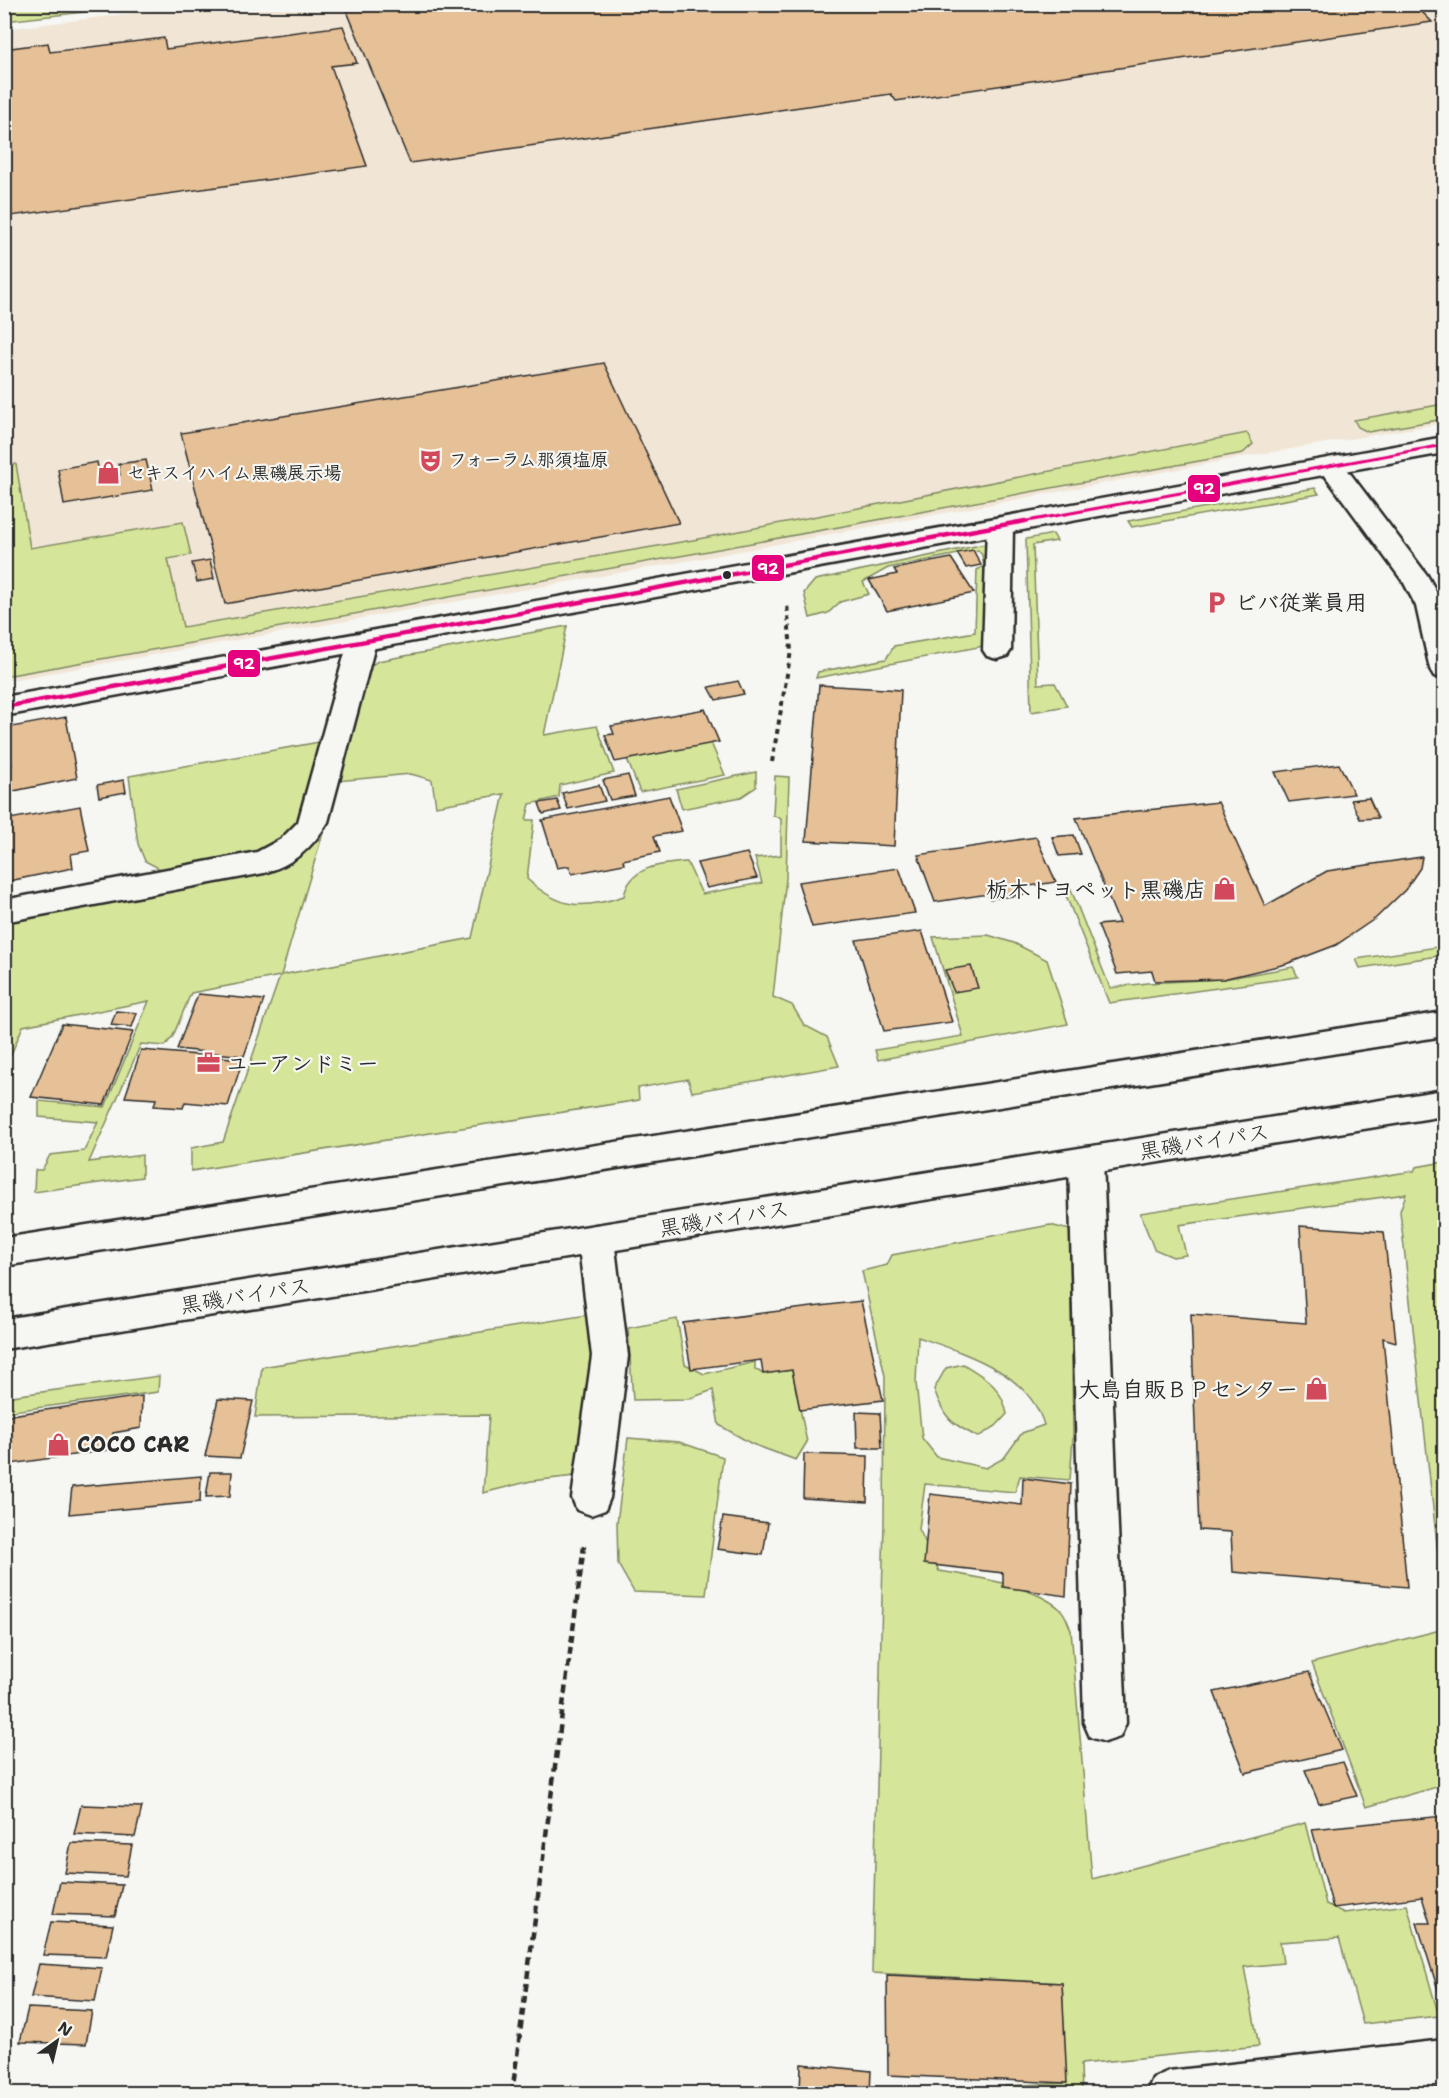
<svg xmlns="http://www.w3.org/2000/svg" width="1449" height="2098" viewBox="0 0 1449 2098" font-family="'Shantell Sans','Klee One',sans-serif">
<style>
.built{fill:#f1e6d6}
.green{fill:#d5e69a;stroke:#808862;stroke-width:1.5;fill-rule:evenodd}
.building{fill:#e6c096;stroke:#2b2b2b;stroke-width:1.5}
.lines{fill:none;stroke-linecap:round;stroke-linejoin:round}
.service-casing{stroke:#2b2b2b;stroke-width:5}
.minor-casing{stroke:#2b2b2b;stroke-width:5}
.tertiary-casing{stroke:#2b2b2b;stroke-width:5}
.trunk-casing{stroke:#2b2b2b;stroke-width:5}
.path-far1{stroke:#2b2b2b;stroke-width:4;stroke-dasharray:5 4.5;stroke-linecap:butt}
.path{stroke:#2b2b2b;stroke-width:4.5;stroke-dasharray:8 5;stroke-linecap:butt}
.service{fill:#f6f6f2;fill-rule:evenodd}
.minor{fill:#f6f6f2;fill-rule:evenodd}
.tertiary{fill:#f6f6f2;fill-rule:evenodd}
.trunk{fill:#f6f6f2;fill-rule:evenodd}
.bus-1-far1-casing{stroke:#f6f6f2;stroke-width:6}
.bus-1-casing{stroke:#f6f6f2;stroke-width:9}
.bus-1-far1{stroke:#e5007d;stroke-width:3}
.bus-1{stroke:#e5007d;stroke-width:4.5}
.bus-dot{fill:#2b2b2b;stroke:#f6f6f2;stroke-width:2}
.labels{text-anchor:middle;stroke-width:4.5;stroke-linejoin:round;paint-order:stroke}
.far-poi-label{font-size:18px;font-weight:bold;fill:#2b2b2b;stroke:#f6f6f2;text-anchor:start}
.poi-label{font-size:22px;font-weight:bold;fill:#2b2b2b;stroke:#f6f6f2;text-anchor:start}
.street-label{font-size:22px;fill:#2b2b2b;stroke:#f6f6f2}
.line-badge{stroke:#f6f6f2;stroke-width:2}
.badge-label{font-size:16px;text-anchor:middle;font-weight:bold;fill:#fff}
</style>
<rect width="100%" height="100%" fill="#f6f6f2"/>
<filter id="ink" filterUnits="userSpaceOnUse"><feTurbulence type="fractalNoise" baseFrequency=".0167" numOctaves="2"/><feDisplacementMap in="SourceGraphic" scale="12" xChannelSelector="R" yChannelSelector="G"/><feConvolveMatrix kernelMatrix="1 2 1 2 8 2 1 2 1" color-interpolation-filters="sRGB"/></filter>
<g filter="url(#ink)">
<polygon class="built" points="207,4 1444,5 1444,423 1244,457 698,559 5,681 5,29"/>
<g class="green">
<polygon points="5,4 146,4 146,5 5,21"/>
<polygon points="1444,404 1444,419 1368,432 1358,427 1354,420"/>
<polygon points="1247,433 1253,444 1243,453 697,553 5,676 5,466 16,464 30,548 183,522 191,555 168,559 183,627 693,540"/>
<polygon points="1315,488 1319,494 1132,527 1128,521"/>
<polygon points="1053,534 1057,541 1033,545 1038,684 1055,683 1067,706 1031,712 1026,539"/>
<polygon points="990,543 989,645 816,678 818,672 886,659 894,646 975,632 977,570 984,566 982,555 978,550 888,568 863,582 869,594 840,602 828,613 810,618 804,593 815,580"/>
<path d="M567,626l-23,109 53,-9 17,47 -54,12 -1,12 -29,7 -4,16h8l-7,59c33,30 55,31 97,17 6,-30 37,-32 63,-34l15,32 60,-11 -7,-25 26,-3v-36l-8,-4 2,-39 14,1 -3,101 -13,119 19,8 12,20 23,12 12,29 -147,26 -4,-13 -50,9 1,12 -448,71v-23l32,-6 57,-166 -89,17 -18,43 -8,10 -24,-2 -52,118 53,-7v22l-108,15 1,-22h7l8,-15 34,-4 14,-29 -59,-5v-16l66,6 44,-106 -126,25 -18,43v-147l263,-50c29,-11 39,-22 57,-46l-44,149 191,-37 32,-144 -68,12 -4,-26 -21,-6 -74,7 29,-112 12,-8z"/>
<polygon points="325,741 296,830 265,852 166,872 145,861 138,844 129,776"/>
<polygon points="711,743 725,775 640,792 627,759"/>
<polygon points="756,772 756,787 741,797 682,809 676,789"/>
<polygon points="1070,887 1110,988 1147,983 1223,979 1293,967 1298,977 1109,1003 1063,888"/>
<polygon points="988,935 1014,943 1047,960 1068,1024 878,1060 875,1050 963,1036 933,937"/>
<polygon points="1444,946 1444,955 1360,968 1356,959"/>
<polygon points="1444,1162 1444,1607 1400,1211 1406,1194 1179,1225 1186,1255 1173,1257 1154,1249 1140,1213 1414,1171 1416,1167"/>
<path d="M1050,1225l20,5 3,208 -3,42 -50,-4 -5,16 -90,-8 -6,45 20,42c36,6 94,14 121,38 6,5 8,15 11,21l21,249 213,-56 21,81 18,9 63,-8 32,111 -76,8 -24,-86 -59,4 3,21 -39,4 15,79 -178,18 1,29h-77v-7l61,-3 -4,-100 -190,-10 12,-450 1,-147 -23,-105 25,-6 5,-10zM918,1337c46,16 111,35 126,88l-22,8 -18,25 -18,10 -49,-11 -15,-19 -6,-55z"/>
<polygon points="587,1315 592,1357 575,1476 531,1481 483,1493 489,1415 255,1417 262,1367"/>
<polygon points="677,1319 685,1364 704,1374 755,1362 755,1369 763,1374 792,1370 807,1442 796,1460 752,1444 719,1425 713,1390 688,1399 633,1400 628,1328"/>
<path d="M963,1364c23,14 39,23 44,50l-11,12 -18,11c-28,-14 -34,-19 -44,-48l12,-21z"/>
<polygon points="159,1376 158,1392 5,1412 5,1397"/>
<polygon points="628,1438 679,1442 723,1457 706,1595 634,1592 618,1564 617,1523"/>
<polygon points="1444,1629 1444,1785 1366,1807 1312,1663"/>
</g>
<g class="building">
<polygon points="344,4 1414,4 1432,22 896,101 891,94 410,163"/>
<polygon points="343,26 357,63 331,66 367,166 4,217 4,49 48,43 50,52 164,38 166,49"/>
<polygon points="604,363 679,523 225,604 181,433"/>
<polygon points="146,460 153,490 64,505 58,469 97,462 100,478 120,475 118,464"/>
<polygon points="973,550 981,565 966,568 957,553"/>
<polygon points="951,558 974,593 887,611 869,580 897,574 894,569"/>
<polygon points="210,560 214,579 197,582 192,563"/>
<polygon points="738,681 744,694 716,700 709,687"/>
<polygon points="819,685 901,690 894,846 806,841"/>
<polygon points="705,709 719,742 615,762 605,735 614,734 611,726"/>
<polygon points="66,717 77,778 4,793 4,766 12,765 6,728"/>
<polygon points="1339,764 1354,794 1289,802 1275,772"/>
<polygon points="628,775 635,796 610,800 603,780"/>
<polygon points="124,780 126,792 99,797 97,785"/>
<polygon points="599,785 605,801 568,809 562,793"/>
<polygon points="669,796 682,831 654,836 660,852 623,860 624,864 572,874 569,866 557,868 542,820"/>
<polygon points="1369,798 1378,818 1360,819 1351,800"/>
<polygon points="557,800 561,810 543,814 539,803"/>
<polygon points="1218,802 1265,906 1327,871 1422,857 1420,868 1405,890 1376,918 1336,945 1286,964 1223,979 1155,981 1152,971 1117,974 1098,925 1119,923 1076,818"/>
<polygon points="80,806 89,851 71,854 73,868 4,882 4,820"/>
<polygon points="1074,835 1081,854 1059,856 1052,837"/>
<polygon points="1036,837 1056,882 1023,887 1026,894 990,899 988,894 935,902 918,855"/>
<polygon points="747,853 757,878 707,888 697,863"/>
<polygon points="899,868 915,913 812,927 798,882"/>
<polygon points="922,931 952,1022 884,1031 856,940"/>
<polygon points="971,966 978,988 954,992 945,970"/>
<polygon points="198,994 264,1000 244,1056 177,1049"/>
<polygon points="116,1011 137,1013 132,1027 111,1025"/>
<polygon points="62,1024 133,1032 104,1105 31,1097"/>
<polygon points="141,1050 243,1059 228,1106 185,1102 183,1108 154,1106 156,1099 125,1097"/>
<polygon points="1300,1226 1384,1232 1396,1342 1383,1338 1407,1587 1233,1572 1231,1532 1199,1530 1191,1314 1306,1323"/>
<polygon points="861,1301 883,1400 800,1410 792,1370 763,1374 761,1360 691,1369 683,1323"/>
<polygon points="142,1396 141,1428 113,1433 108,1450 4,1465 4,1416"/>
<polygon points="218,1399 253,1401 240,1458 205,1456"/>
<polygon points="856,1412 880,1413 882,1448 857,1448"/>
<polygon points="804,1454 868,1456 867,1502 803,1498"/>
<polygon points="210,1472 232,1472 230,1496 206,1497"/>
<polygon points="201,1476 200,1502 69,1514 72,1487"/>
<polygon points="1023,1478 1071,1484 1066,1596 1003,1587 1003,1573 924,1564 930,1494 1022,1505"/>
<polygon points="723,1517 768,1523 763,1555 717,1549"/>
<polygon points="1309,1672 1342,1750 1245,1773 1214,1692"/>
<polygon points="1343,1762 1357,1796 1319,1804 1305,1770"/>
<polygon points="81,1805 142,1807 135,1837 74,1834"/>
<polygon points="1444,1816 1444,1992 1439,1993 1417,1923 1430,1923 1422,1897 1333,1908 1312,1829"/>
<polygon points="71,1843 132,1845 126,1876 65,1873"/>
<polygon points="60,1882 122,1885 115,1916 53,1914"/>
<polygon points="51,1922 113,1925 106,1957 43,1955"/>
<polygon points="39,1964 102,1968 95,2001 31,1997"/>
<polygon points="887,1975 1062,1983 1067,2083 888,2075"/>
<polygon points="28,2008 92,2011 86,2044 20,2042"/>
<polygon points="801,2064 871,2071 870,2094 800,2094"/>
</g>
<g class="lines">
<defs>
<g id="service">
<polygon points="1000,518 1009,520 1013,526 1011,650 1007,656 997,659 987,656 983,650 987,526 991,520"/>
<path d="M362,633l10,3 4,6 -48,180c-16,26 -34,42 -64,51l-260,49v-22l253,-48 24,-13 17,-17 50,-180 4,-6z"/>
<polygon points="1086,1147 1098,1150 1103,1160 1126,1723 1120,1737 1105,1742 1090,1737 1084,1723 1069,1160 1074,1150"/>
<polygon points="596,1225 608,1229 614,1239 628,1356 610,1498 605,1510 591,1515 577,1510 572,1498 592,1356 578,1239 584,1229"/>
</g>
<g id="minor">
<polygon points="1331,458 1340,460 1427,575 1444,606 1444,678 1434,676 1430,669 1416,606 1404,583 1318,466 1322,460"/>
<polygon points="1444,2040 1444,2086 1374,2094 1146,2094 1153,2078 1169,2071"/>
</g>
<polygon id="tertiary" points="1444,437 1444,453 4,716 4,697"/>
<g id="trunk">
<polygon points="1444,1012 1444,1036 4,1266 4,1238"/>
<polygon points="1444,1090 1444,1116 4,1349 4,1319"/>
</g>
</defs>
<use href="#service" class="service-casing"/>
<use href="#minor" class="minor-casing"/>
<use href="#tertiary" class="tertiary-casing"/>
<use href="#trunk" class="trunk-casing"/>
<polyline class="path-far1" points="772,762 791,651 787,604"/>
<polyline class="path" points="512,2094 584,1546"/>
<use href="#service" class="service"/>
<use href="#minor" class="minor"/>
<use href="#tertiary" class="tertiary"/>
<use href="#trunk" class="trunk"/>
<defs>
<polyline id="bus-1-far1" points="1016,523 1444,445"/>
<polyline id="bus-1" points="4,707 1025,521"/>
</defs>
<use href="#bus-1-far1" class="bus-1-far1-casing"/>
<use href="#bus-1" class="bus-1-casing"/>
<use href="#bus-1-far1" class="bus-1-far1"/>
<use href="#bus-1" class="bus-1"/>
</g>
</g>
<defs>
<symbol id="theatre-bare" viewBox="-9 -9 18 18"><path d="M-5-5.5Q0-4 5-5.5V0Q5 5 0 6Q-5 5-5 0ZM-3.3-2.5H-1v1.5H-3.3ZM1-2.5H3.3v1.5H1ZM-2.8 1Q0 5.5 2.8 1Z" fill="#d1495b" stroke="#f6f6f2" stroke-width="2.5" paint-order="stroke"/></symbol>
<symbol id="shop-bare" viewBox="-9 -9 18 18"><path d="M-5-2.5h2.3a2.7 3.5 0 0 1 5.4 0H5L5.5 6h-11ZM-1.5-2.5h3a1.5 2.3 0 0 0-3 0Z" fill="#d1495b" stroke="#f6f6f2" stroke-width="2.5" paint-order="stroke"/></symbol>
<symbol id="parking-bare" viewBox="-9 -9 18 18"><path d="M-3.5-5.5H1a3.5 3.5 0 0 1 0 7H-1V5.5H-3.5ZM-1-3.4V-.6H.8a1.4 1.4 0 0 0 0-2.8Z" fill="#d1495b" stroke="#f6f6f2" stroke-width="2.5" paint-order="stroke"/></symbol>
<symbol id="office-bare" viewBox="-9 -9 18 18"><path d="M-6-3h4V-5.5h4V-3h4V5H-6ZM-1-4.5V-3h2v-1.5ZM-6 0V1H6V0Z" fill="#d1495b" stroke="#f6f6f2" stroke-width="2.5" paint-order="stroke"/></symbol>
</defs>
<g fill-rule="evenodd">
<use href="#theatre-bare" x="414" y="444" width="33" height="33"/>
<use href="#shop-bare" x="92" y="456" width="33" height="33"/>
<use href="#parking-bare" x="1200" y="586" width="33" height="33"/>
<use href="#shop-bare" x="1208" y="872" width="33" height="33"/>
<use href="#office-bare" x="192" y="1046" width="33" height="33"/>
<use href="#shop-bare" x="1300" y="1372" width="33" height="33"/>
<use href="#shop-bare" x="42" y="1428" width="33" height="33"/>
</g>
<circle class="bus-dot" cx="727" cy="575" r="5"/>
<g class="labels">
<g class="far-poi-label">
<text x="449" y="466">フォーラム那須塩原</text>
<text x="127" y="479">セキスイハイム黒磯展示場</text>
</g>
<g class="poi-label">
<text x="1235" y="610">ビバ従業員用</text>
<text x="1206" y="897" text-anchor="end">栃木トヨペット黒磯店</text>
<text x="226" y="1071">ユーアンドミー</text>
<text x="1298" y="1397" text-anchor="end">大島自販ＢＰセンター</text>
<text x="77" y="1452">COCO CAR</text>
</g>
<g class="street-label">
<text transform="translate(1204 1141) rotate(-9)" y="8">黒磯バイパス</text>
<text transform="translate(724 1218) rotate(-9)" y="8">黒磯バイパス</text>
<text transform="translate(245 1295) rotate(-9)" y="8">黒磯バイパス</text>
</g>
</g>
<g class="line-badge">
<rect x="1187" y="474" width="34" height="29" rx="6" fill="#e5007d"/>
<rect x="751" y="554" width="34" height="28" rx="6" fill="#e5007d"/>
<rect x="227" y="649" width="34" height="29" rx="6" fill="#e5007d"/>
</g>
<g class="badge-label">
<text x="1204" y="494">92</text>
<text x="768" y="574">92</text>
<text x="244" y="669">92</text>
</g>
<rect width="1449" height="2098" fill="none" stroke="#f6f6f2" stroke-width="24"/>
<rect x="12" y="12" width="1425" height="2074" fill="none" stroke="#2b2b2b" stroke-width="2" filter="url(#ink)"/>
<g transform="translate(57 2041) rotate(34)" stroke="#f6f6f2" stroke-width="4.5" paint-order="stroke">
<path d="M0-4.5L10 22L0 15L-10 22Z" fill="#2b2b2b"/>
<text y="-9" font-size="16" font-weight="bold" text-anchor="middle" fill="#2b2b2b">N</text>
</g>
</svg>
